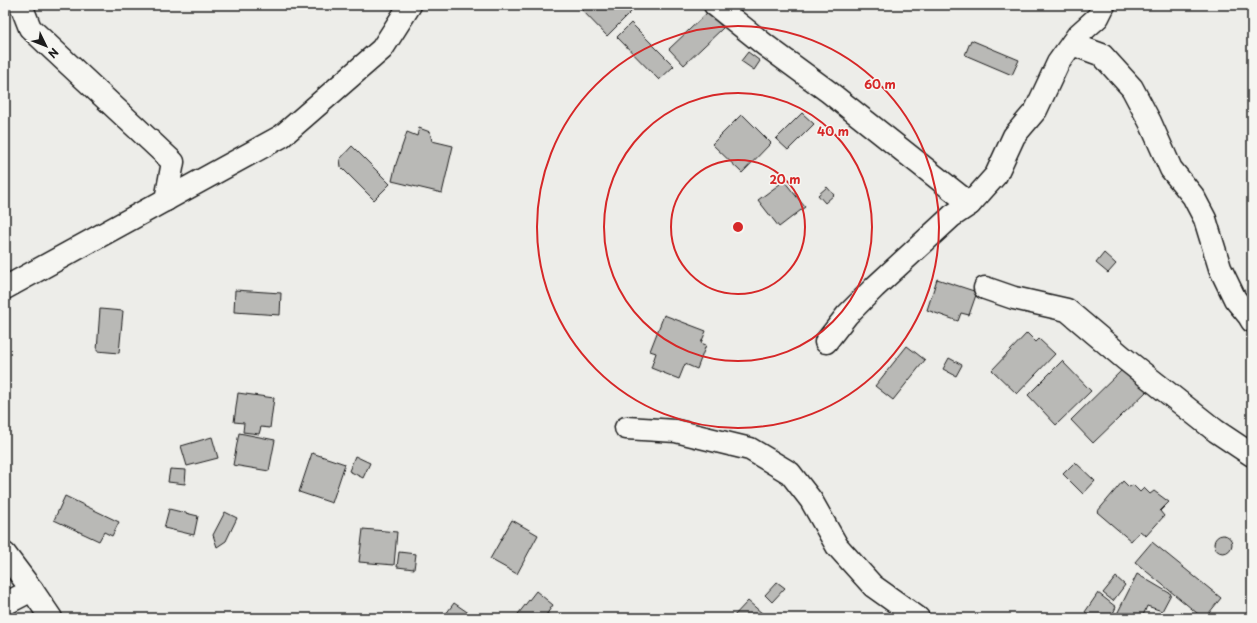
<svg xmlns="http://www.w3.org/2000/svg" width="1257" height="623" viewBox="0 0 1257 623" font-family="'Playpen Sans',sans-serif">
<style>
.building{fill:#b9b9b6;stroke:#1c1c1c}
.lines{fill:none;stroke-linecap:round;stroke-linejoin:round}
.street-casing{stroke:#1c1c1c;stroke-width:25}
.street{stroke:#f6f6f2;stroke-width:22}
.ring{fill:none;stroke:#d62828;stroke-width:2}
.centre{fill:#d62828;stroke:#f6f6f2;stroke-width:2}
.ring-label{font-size:12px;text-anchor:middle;font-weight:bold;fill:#d62828;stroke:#f6f6f2;stroke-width:3;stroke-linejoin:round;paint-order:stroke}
</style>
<rect width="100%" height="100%" fill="#edede9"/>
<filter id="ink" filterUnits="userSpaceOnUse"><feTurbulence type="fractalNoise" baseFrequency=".025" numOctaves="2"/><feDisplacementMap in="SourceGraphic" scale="8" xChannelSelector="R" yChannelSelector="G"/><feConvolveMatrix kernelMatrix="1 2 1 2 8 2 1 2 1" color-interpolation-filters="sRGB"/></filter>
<g filter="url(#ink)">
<g class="building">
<polygon points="583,5 629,5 633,10 607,36 580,8"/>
<polygon points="709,11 723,28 684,65 669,49"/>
<polygon points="631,23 674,66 659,80 617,37"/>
<polygon points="971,40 1019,60 1012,75 965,55"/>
<polygon points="748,52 760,61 754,70 741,61"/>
<polygon points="802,113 814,124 788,150 776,139"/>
<polygon points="742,114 771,143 742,173 712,144"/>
<polygon points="419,128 430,132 432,141 453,146 442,193 392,181 396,164 407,132 417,136"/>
<polygon points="352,146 390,184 374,200 341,167 340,159"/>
<polygon points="784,181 805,207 779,227 758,200"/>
<polygon points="827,187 834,195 825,203 818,195"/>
<polygon points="1104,253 1116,264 1108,273 1096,263"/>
<polygon points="937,279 977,292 969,315 961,313 958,321 927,310"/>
<polygon points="235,290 281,293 280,315 234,312"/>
<polygon points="100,309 123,311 119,353 97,351"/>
<polygon points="664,315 706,331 701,343 706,345 697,369 685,364 679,379 651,368 656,353 650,351"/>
<polygon points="1027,333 1036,342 1039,339 1055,354 1017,394 992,370"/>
<polygon points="907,346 925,360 893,400 875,386"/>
<polygon points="949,358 962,365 956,376 943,369"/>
<polygon points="1062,361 1091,391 1056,425 1028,395"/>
<polygon points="1125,367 1148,390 1093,443 1071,420"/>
<polygon points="238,393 274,398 270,428 261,427 259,434 243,432 244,423 234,422"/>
<polygon points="239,433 275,440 269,471 233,465"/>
<polygon points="212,437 218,458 187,466 181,446"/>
<polygon points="312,453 345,464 332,503 299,492"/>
<polygon points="355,456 370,463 363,478 349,471"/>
<polygon points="1075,462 1095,481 1083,494 1063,474"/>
<polygon points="170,469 186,470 185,484 168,482"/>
<polygon points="1123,481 1129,487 1133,485 1140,492 1144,488 1150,494 1154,491 1169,502 1160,511 1164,516 1146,536 1140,531 1131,541 1097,512"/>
<polygon points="65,496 119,522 112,536 104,532 99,541 54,520"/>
<polygon points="169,509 198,516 194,535 164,528"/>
<polygon points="225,512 237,518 226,541 217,547 213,535"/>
<polygon points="512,520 538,535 517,574 490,559"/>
<polygon points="363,529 397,532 394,565 359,562"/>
<circle cx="1223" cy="544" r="9"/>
<polygon points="1152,542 1221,598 1205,618 1203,618 1135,562"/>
<polygon points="399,552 416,554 414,569 397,567"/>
<polygon points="1137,574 1171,594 1162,611 1147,606 1142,618 1115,618"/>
<polygon points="1116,577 1125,585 1113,601 1103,593"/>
<polygon points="777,582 785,588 772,602 765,595"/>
<polygon points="536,591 553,605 544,618 515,618"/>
<polygon points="1098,593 1116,607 1111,618 1094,618 1085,612"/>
<polygon points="748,601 763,614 759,618 732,618"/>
<polygon points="454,603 476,618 443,618"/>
<polygon points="548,614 553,618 545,618"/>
</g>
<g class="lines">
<defs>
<g id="street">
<polyline points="21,5 30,28 173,162 166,200"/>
<polyline points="715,5 765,45 829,92 970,204"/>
<polyline points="1072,44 1102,55 1132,88 1150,122 1171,169 1193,196 1205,219 1220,268 1235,299 1249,316 1252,321"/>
<polyline points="5,288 282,136 382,49 410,5"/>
<polyline points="985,288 1014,298 1067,310 1125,359 1216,431 1252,455"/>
<polyline points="826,342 847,315 875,287 952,216 970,204 996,175 1014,136 1036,110 1058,63 1078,35 1098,17 1104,5"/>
<polyline points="626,428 676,431 750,449 790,473 811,500 837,546 873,586 918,618"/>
<polyline points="5,554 32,590 51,618"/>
<polyline points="5,604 32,590"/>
</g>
</defs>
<use href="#street" class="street-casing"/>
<use href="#street" class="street"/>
</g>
</g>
<g class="ring">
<circle cx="738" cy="227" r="67"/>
<circle cx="738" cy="227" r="134"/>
<circle cx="738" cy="227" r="201"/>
</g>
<circle cx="738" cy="227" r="6" class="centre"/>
<g class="ring-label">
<text x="880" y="89">60 m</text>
<text x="833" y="136">40 m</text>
<text x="785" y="184">20 m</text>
</g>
<rect width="1257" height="623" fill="none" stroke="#f6f6f2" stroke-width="20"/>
<rect x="10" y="10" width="1237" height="603" fill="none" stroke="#1c1c1c" stroke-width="1.5" filter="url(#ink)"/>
<g transform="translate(46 46) rotate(133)" stroke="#f6f6f2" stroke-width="3" paint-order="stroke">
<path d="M0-3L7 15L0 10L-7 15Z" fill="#1c1c1c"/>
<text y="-6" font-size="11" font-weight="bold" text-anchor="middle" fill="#1c1c1c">N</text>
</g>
</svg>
